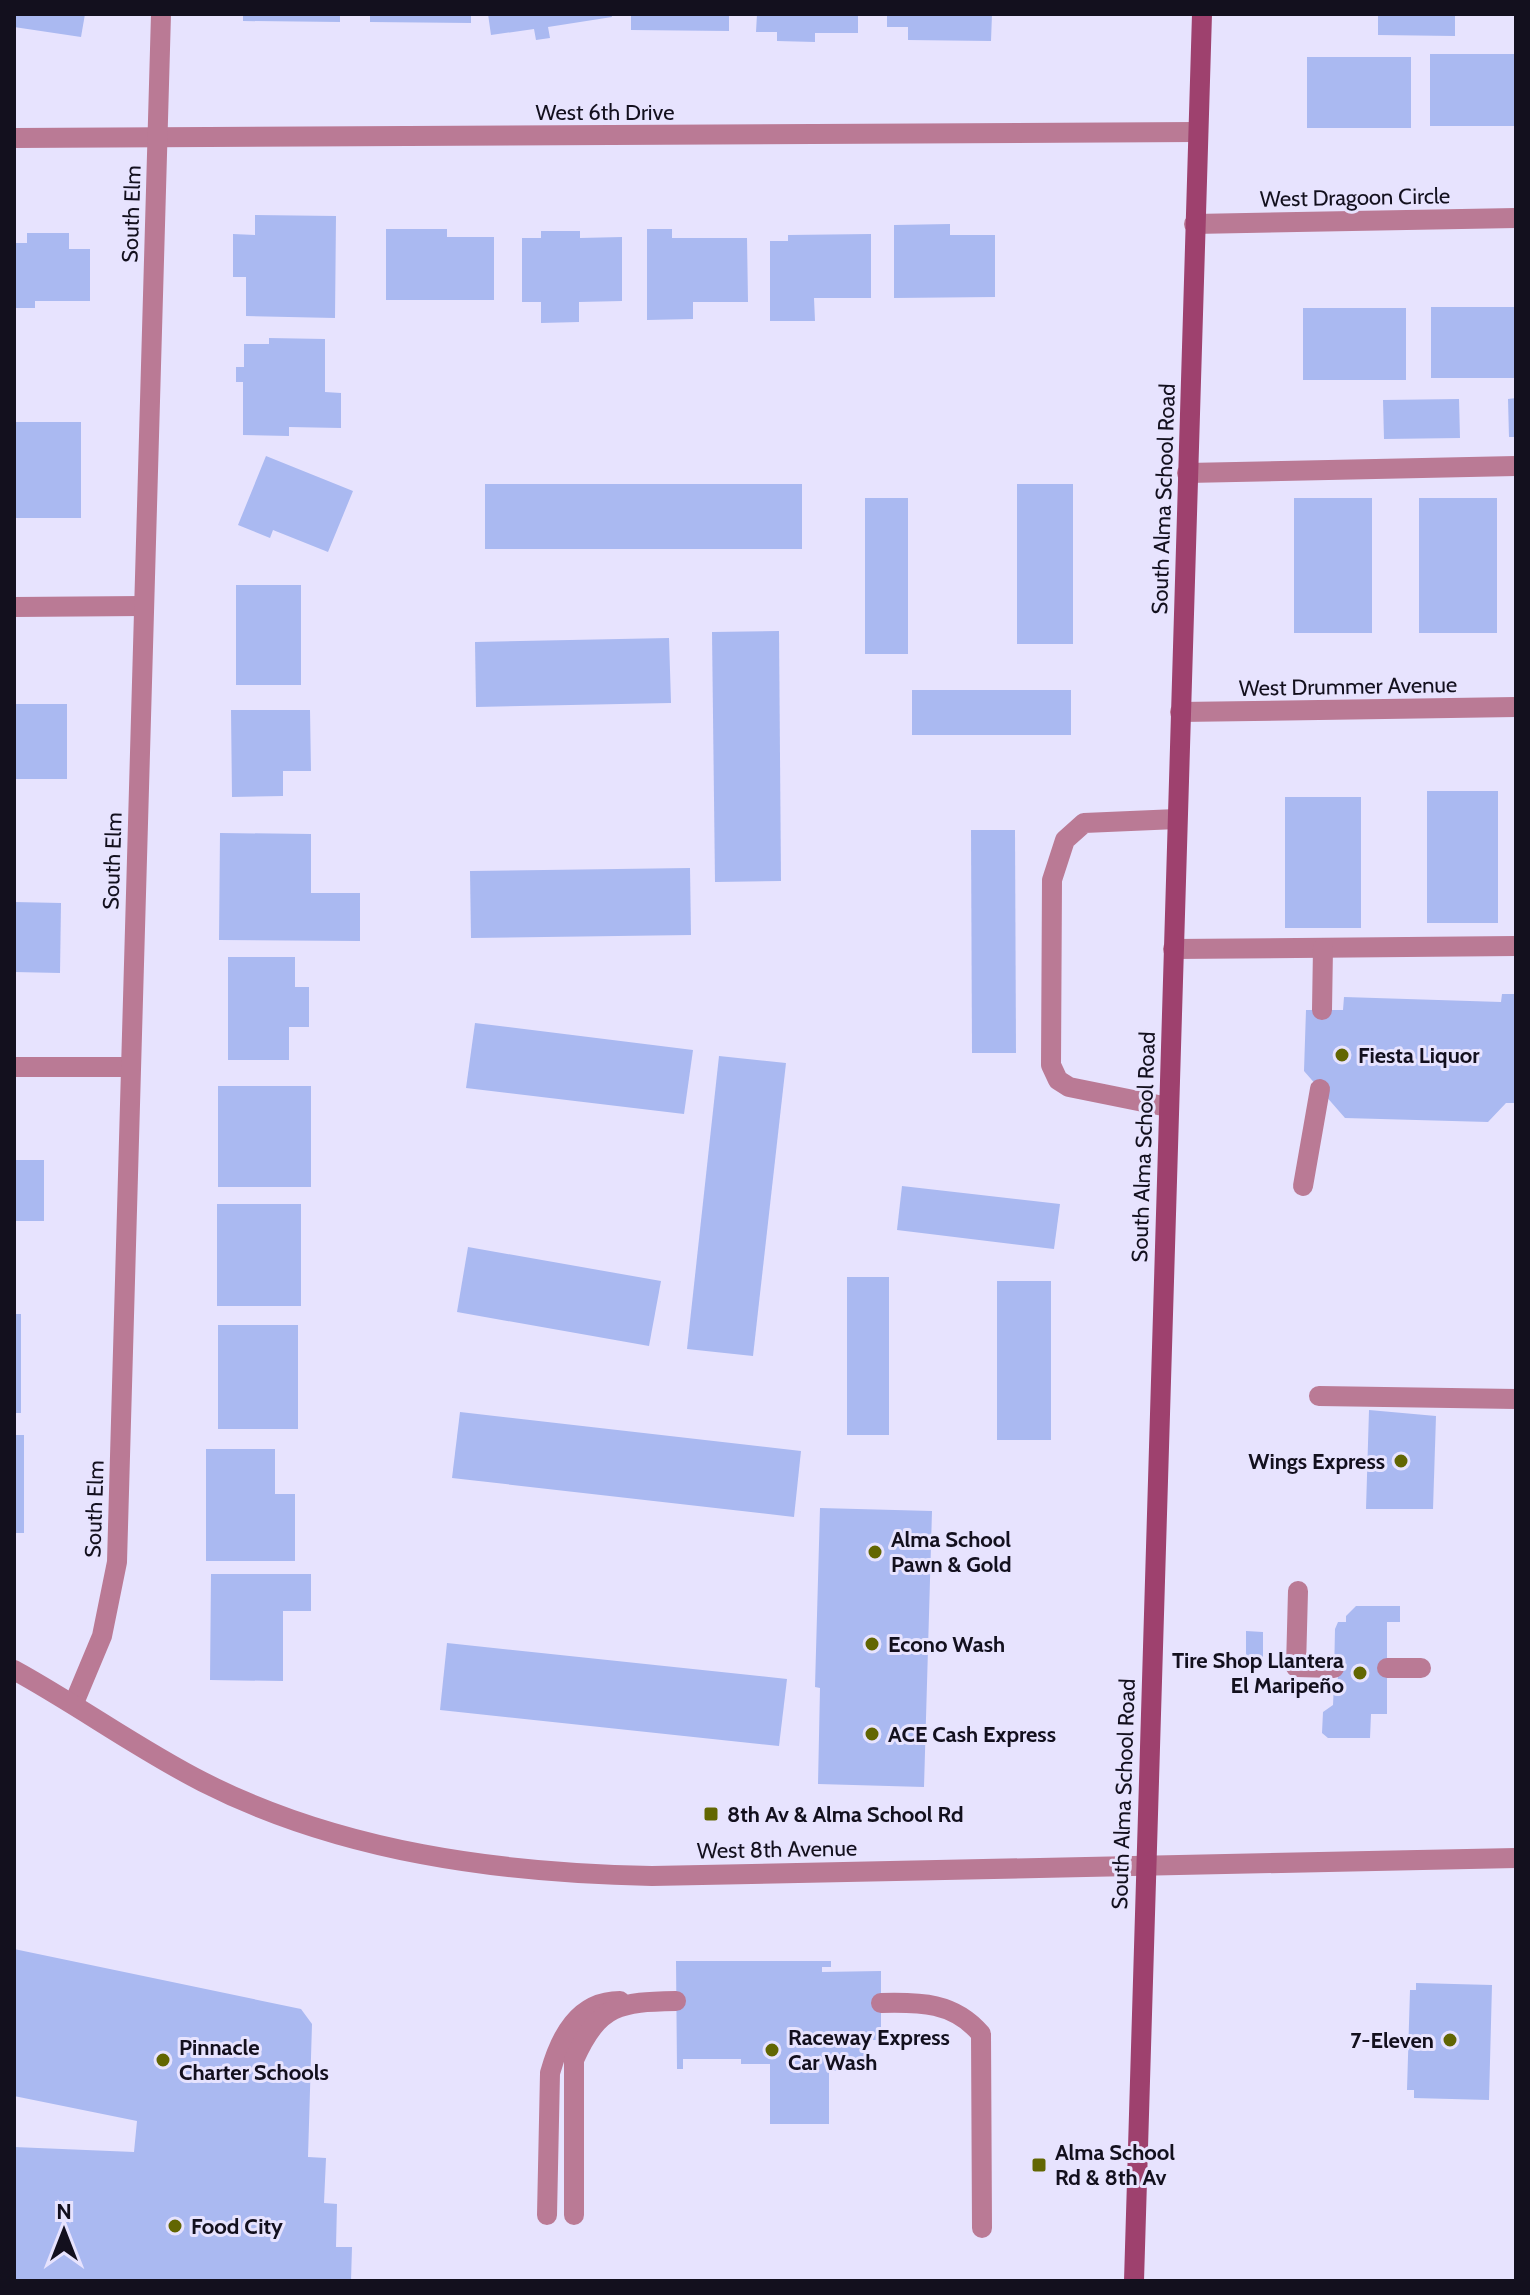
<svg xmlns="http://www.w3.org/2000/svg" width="1530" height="2295" viewBox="0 0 1530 2295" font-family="Cabin,sans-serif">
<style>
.building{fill:#aab9f1}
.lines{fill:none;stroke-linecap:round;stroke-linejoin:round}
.service{stroke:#ba7a95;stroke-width:20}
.minor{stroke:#ba7a95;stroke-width:20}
.tertiary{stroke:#ba7a95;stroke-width:20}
.secondary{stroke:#9e416e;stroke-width:20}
.poi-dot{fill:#626602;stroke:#e7e3fe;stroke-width:3}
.labels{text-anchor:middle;stroke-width:6;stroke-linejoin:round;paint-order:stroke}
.street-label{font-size:22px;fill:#13101e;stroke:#e7e3fe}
.poi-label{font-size:22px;font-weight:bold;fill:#13101e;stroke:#e7e3fe;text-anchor:start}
</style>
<rect width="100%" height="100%" fill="#e7e3fe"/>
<g class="building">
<polygon points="14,14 85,14 81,37 14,27"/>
<polygon points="243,14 340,14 340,22 243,21"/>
<polygon points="370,14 471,14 471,23 370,22"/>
<polygon points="488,14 611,14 612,17 548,27 550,38 536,40 534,29 491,35"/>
<polygon points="631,14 729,14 729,31 631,30"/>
<polygon points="757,14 858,14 858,33 815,33 815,42 777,41 777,32 756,32"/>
<polygon points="887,14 992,14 991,41 908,40 908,27 887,27"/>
<polygon points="1378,14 1455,14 1455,36 1378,35"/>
<rect x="1430" y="54" width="86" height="72"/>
<rect x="1307" y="57" width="104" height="71"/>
<polygon points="255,215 336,216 335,318 246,316 246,277 233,277 233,234 255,235"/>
<polygon points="950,224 950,235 995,235 995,297 894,298 894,225"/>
<polygon points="386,229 447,229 447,237 494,237 494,300 386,300"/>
<polygon points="647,229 672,229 672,238 747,238 748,302 693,302 693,319 647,320"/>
<polygon points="541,231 580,231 580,238 622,237 622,301 579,302 579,322 541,323 541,302 522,302 522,238 541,238"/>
<polygon points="27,233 69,233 69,249 90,249 90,301 35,301 35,308 14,308 14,243 27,243"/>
<polygon points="871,234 871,298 814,298 815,321 770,321 770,241 788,241 788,235"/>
<rect x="1431" y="307" width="85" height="71"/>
<rect x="1303" y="308" width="103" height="72"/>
<polygon points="269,338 325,339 325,392 341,393 341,428 289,427 289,436 243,435 243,382 236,382 236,367 244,367 244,344 269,344"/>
<polygon points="1516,398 1516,437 1509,437 1508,399"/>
<polygon points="1459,399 1460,438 1384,439 1383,400"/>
<rect x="14" y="422" width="67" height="96"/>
<polygon points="266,456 353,491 328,552 273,530 270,538 238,525"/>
<rect x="485" y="484" width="317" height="65"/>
<rect x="1017" y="484" width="56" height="160"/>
<rect x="865" y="498" width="43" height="156"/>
<rect x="1294" y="498" width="78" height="135"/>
<rect x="1419" y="498" width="78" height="135"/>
<rect x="236" y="585" width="65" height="100"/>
<polygon points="779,631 781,881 715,882 712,632"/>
<polygon points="669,638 671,703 476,707 475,642"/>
<rect x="912" y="690" width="159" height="45"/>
<rect x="14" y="704" width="53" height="75"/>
<polygon points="231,710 310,710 311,771 283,771 283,796 232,797"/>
<rect x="1427" y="791" width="71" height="132"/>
<rect x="1285" y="797" width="76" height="131"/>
<polygon points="971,830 1015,830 1016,1053 972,1053"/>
<polygon points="220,833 311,834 311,893 360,893 360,941 219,940"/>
<polygon points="690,868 691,935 471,938 470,871"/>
<polygon points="14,902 61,903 60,973 14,972"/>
<polygon points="228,957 295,957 295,987 309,987 309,1027 289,1027 289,1060 228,1060"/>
<polygon points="1502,994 1516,994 1516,1103 1506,1103 1488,1122 1345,1118 1304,1071 1306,1010 1343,1010 1344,997 1501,1002"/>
<polygon points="475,1023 693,1050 684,1114 466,1088"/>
<polygon points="719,1056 786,1063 753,1356 687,1349"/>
<rect x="218" y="1086" width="93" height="101"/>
<rect x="14" y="1160" width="30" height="61"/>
<polygon points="902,1186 1060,1204 1054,1249 897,1230"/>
<rect x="217" y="1204" width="84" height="102"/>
<polygon points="468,1247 661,1281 649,1346 457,1312"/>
<rect x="847" y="1277" width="42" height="158"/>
<rect x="997" y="1281" width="54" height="159"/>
<rect x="14" y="1314" width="7" height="99"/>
<rect x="218" y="1325" width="80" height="104"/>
<polygon points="1369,1410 1436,1416 1433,1509 1366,1509"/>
<polygon points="460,1412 801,1451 794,1517 452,1478"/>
<rect x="14" y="1435" width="10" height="98"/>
<polygon points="206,1449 275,1449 275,1494 295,1494 295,1561 206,1561"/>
<polygon points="820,1508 932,1511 924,1787 818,1784 820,1688 815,1687"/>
<polygon points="211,1574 311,1574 311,1611 283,1611 283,1681 210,1680"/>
<polygon points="1356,1606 1400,1606 1400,1622 1387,1622 1387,1714 1371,1714 1370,1738 1328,1738 1322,1733 1323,1712 1333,1705 1334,1683 1337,1683 1338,1677 1334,1677 1335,1629 1338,1622 1346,1622 1346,1616"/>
<polygon points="1246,1631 1263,1632 1263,1666 1246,1666"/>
<polygon points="447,1643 787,1679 779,1746 440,1710"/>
<polygon points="14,1949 301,2009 312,2024 308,2157 326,2158 324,2203 337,2204 336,2247 352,2247 351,2281 14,2281 14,2147 134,2152 137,2121 14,2096"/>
<polygon points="676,1961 831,1961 831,1967 822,1967 822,1972 881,1971 881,2040 868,2040 868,2071 829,2071 829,2124 770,2124 770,2064 741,2064 741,2059 683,2059 683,2069 677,2069"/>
<polygon points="1416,1983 1492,1985 1489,2100 1414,2098 1414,2090 1407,2090 1410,1990 1416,1990"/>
</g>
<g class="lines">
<g class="service">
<polyline points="1187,473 1516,466"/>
<polyline points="1173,949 1516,946"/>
<polyline points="1322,1010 1323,948"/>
<polyline points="1168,1107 1069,1087 1058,1080 1051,1065 1052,880 1065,840 1084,823 1177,819"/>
<polyline points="1303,1186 1320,1089"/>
<polyline points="1319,1396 1516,1399"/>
<polyline points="1298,1591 1296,1667 1334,1668"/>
<polyline points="1387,1668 1421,1668"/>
<path d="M881,2003c39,-1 73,-1 100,31l1,194"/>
<path d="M547,2215l3,-142c10,-36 28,-72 70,-72"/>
<path d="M574,2215v-155c25,-56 46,-58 102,-59"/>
</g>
<g class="minor">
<polyline points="14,138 1196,132"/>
<polyline points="1194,224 1516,218"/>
<polyline points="14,607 143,606"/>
<polyline points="1180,712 1516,707"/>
<polyline points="14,1067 130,1067"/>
<polyline points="74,1703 102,1636 117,1562 161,14"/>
</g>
<path class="tertiary" d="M14,1670c64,35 124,79 189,112 138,70 296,91 449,94l864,-18"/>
<polyline class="secondary" points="1134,2281 1202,14"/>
</g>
<g class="poi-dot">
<circle cx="1342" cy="1055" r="8"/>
<circle cx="1401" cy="1461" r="8"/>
<circle cx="875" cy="1552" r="8"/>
<circle cx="872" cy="1644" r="8"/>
<circle cx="1360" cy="1673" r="8"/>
<circle cx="872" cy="1734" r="8"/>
<rect x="703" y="1806" width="16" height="16" rx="4"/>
<circle cx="1450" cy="2040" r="8"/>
<circle cx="772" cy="2050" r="8"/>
<circle cx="163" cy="2060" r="8"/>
<rect x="1031" y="2157" width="16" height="16" rx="4"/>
<circle cx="175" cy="2226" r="8"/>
</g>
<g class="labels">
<g class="street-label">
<text x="605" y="120">West 6th Drive</text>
<text transform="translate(1355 197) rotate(-1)" y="8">West Dragoon Circle</text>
<text transform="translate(131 214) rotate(-88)" y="8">South Elm</text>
<text transform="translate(1163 499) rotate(-88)" y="8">South Alma School Road</text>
<text transform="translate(1348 686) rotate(-1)" y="8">West Drummer Avenue</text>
<text transform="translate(112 861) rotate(-88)" y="8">South Elm</text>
<text transform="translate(1143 1147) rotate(-88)" y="8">South Alma School Road</text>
<text transform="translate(94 1509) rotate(-88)" y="8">South Elm</text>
<text transform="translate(1123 1794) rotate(-88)" y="8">South Alma School Road</text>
<text transform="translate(777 1849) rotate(-1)" y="8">West 8th Avenue</text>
</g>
<g class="poi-label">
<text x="1358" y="1063">Fiesta Liquor</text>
<text x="1385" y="1469" text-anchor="end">Wings Express</text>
<text x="891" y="1547">Alma School<tspan x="891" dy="25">Pawn &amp; Gold</tspan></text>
<text x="888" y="1652">Econo Wash</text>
<text x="1344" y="1668" text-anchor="end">Tire Shop Llantera<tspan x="1344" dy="25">El Maripeño</tspan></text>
<text x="888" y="1742">ACE Cash Express</text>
<text x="727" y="1822">8th Av &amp; Alma School Rd</text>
<text x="788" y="2045">Raceway Express<tspan x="788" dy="25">Car Wash</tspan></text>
<text x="1434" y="2048" text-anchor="end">7-Eleven</text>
<text x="179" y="2055">Pinnacle<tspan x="179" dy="25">Charter Schools</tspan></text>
<text x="1055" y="2160">Alma School<tspan x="1055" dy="25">Rd &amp; 8th Av</tspan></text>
<text x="191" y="2234">Food City</text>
</g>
</g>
<rect width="1530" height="2295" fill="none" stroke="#13101e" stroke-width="32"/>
<g transform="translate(64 2231)" stroke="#e7e3fe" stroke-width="6" paint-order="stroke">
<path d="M0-6L14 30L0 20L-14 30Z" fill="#13101e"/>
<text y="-12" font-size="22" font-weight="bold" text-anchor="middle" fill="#13101e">N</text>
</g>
</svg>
